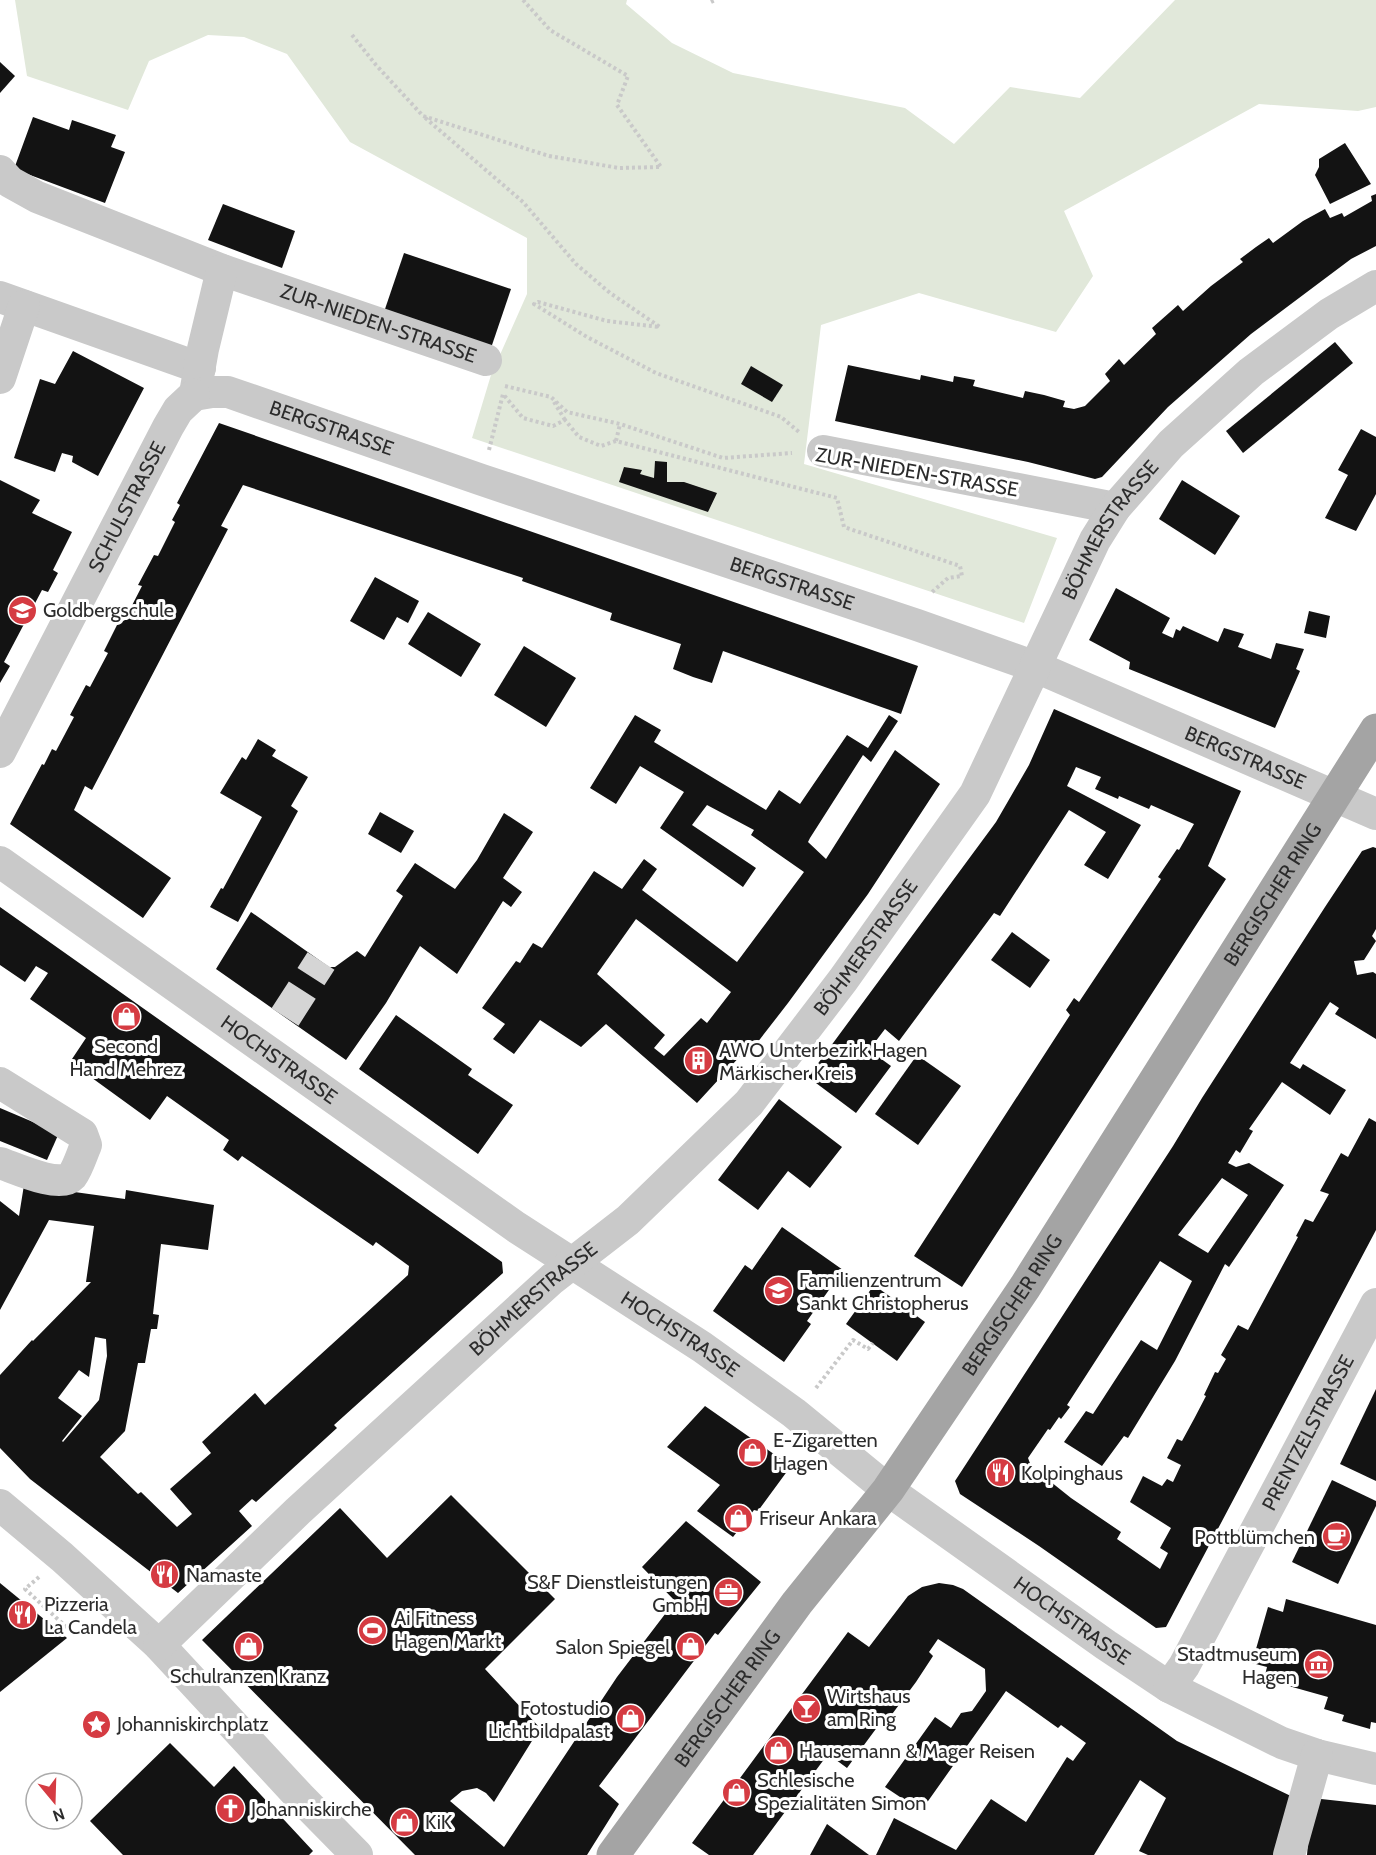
<svg xmlns="http://www.w3.org/2000/svg" width="1376" height="1855" viewBox="0 0 1376 1855" font-family="Cabin,sans-serif">
<style>
.green{fill:#e1e8da}
.building{fill:#131313;fill-rule:evenodd}
.lines{fill:none;stroke-linecap:round;stroke-linejoin:round}
.minor-tunnel{stroke:#d5d5d5;stroke-width:32;stroke-dasharray:32 16;stroke-linecap:butt}
.path{stroke:#c9c9c9;stroke-width:4;stroke-dasharray:3 3;stroke-linecap:butt}
.minor{stroke:#c9c9c9;stroke-width:32}
.major{stroke:#a4a4a4;stroke-width:33}
.labels{text-anchor:middle;stroke-width:6;stroke-linejoin:round;paint-order:stroke}
.street-label{font-size:20px;fill:#2c2c2c;stroke:#fff}
.poi-label{font-size:20px;fill:#2c2c2c;stroke:#fff;text-anchor:start}
</style>
<rect width="100%" height="100%" fill="#fff"/>
<polygon class="green" points="15,0 627,0 626,4 672,43 733,73 905,108 954,144 1010,87 1080,98 1175,0 1376,0 1376,107 1358,111 1259,104 1064,211 1093,276 1056,332 919,293 821,325 804,464 1057,538 1024,623 472,438 491,375 527,294 527,238 350,142 287,54 244,37 208,35 149,61 128,110 27,76"/>
<g class="building">
<polygon points="0,62 15,76 0,93"/>
<polygon points="33,117 69,130 72,120 116,135 111,147 125,152 105,203 14,169"/>
<polygon points="1345,143 1371,184 1330,204 1315,175 1319,167 1319,159"/>
<polygon points="1376,194 1376,246 1351,259 1251,334 1168,407 1102,477 1095,479 1028,462 835,421 848,365 920,380 921,375 953,382 954,376 975,380 973,386 1023,398 1025,391 1044,395 1065,401 1063,407 1074,409 1085,406 1110,381 1105,374 1119,359 1124,365 1156,334 1152,328 1178,305 1183,311 1211,286 1243,262 1240,259 1256,247 1269,238 1273,243 1303,221 1325,209 1330,218 1342,213 1344,217 1372,201 1371,196"/>
<polygon points="223,204 295,231 282,268 208,240"/>
<polygon points="404,253 511,289 491,348 384,312"/>
<polygon points="1335,342 1353,363 1243,453 1226,431"/>
<polygon points="73,351 144,388 98,476 72,462 73,456 62,453 55,472 14,458 40,379 55,384"/>
<polygon points="751,366 783,385 772,402 741,384"/>
<polygon points="219,423 918,666 901,714 723,651 712,683 693,677 673,669 681,644 610,620 612,613 522,581 523,578 243,485 221,526 228,529 160,660 92,790 85,786 74,810 171,878 143,918 10,824 42,764 44,765 52,749 56,751 74,717 70,715 86,685 90,687 108,653 104,651 120,619 124,621 142,586 138,585 154,555 158,556 175,522 172,520 180,505 177,503"/>
<polygon points="1361,429 1376,437 1376,494 1356,531 1325,518 1348,475 1338,470"/>
<polygon points="655,461 667,462 667,482 684,482 717,493 708,512 619,482 624,467 642,470 640,474 654,478"/>
<polygon points="0,480 40,500 32,513 72,532 53,570 58,573 48,592 42,590 4,662 10,666 0,683"/>
<polygon points="1182,480 1240,516 1215,555 1159,519"/>
<polygon points="375,577 419,601 408,623 397,617 384,640 350,621"/>
<polygon points="1116,588 1170,618 1162,633 1173,638 1176,629 1180,631 1183,626 1218,642 1224,628 1244,634 1238,647 1271,659 1276,643 1304,649 1296,669 1300,671 1275,728 1129,669 1130,662 1089,640"/>
<polygon points="1309,611 1330,616 1326,638 1304,633"/>
<polygon points="428,612 481,644 461,677 408,644"/>
<polygon points="524,646 576,678 546,727 494,695"/>
<polygon points="1054,709 1241,791 1208,866 1226,879 962,1287 914,1256 1070,1015 1066,1010 1074,998 1079,1002 1161,879 1158,877 1177,849 1179,850 1194,824 1151,805 1149,809 1119,796 1118,799 1095,789 1101,777 1076,767 1067,786 1141,825 1108,879 1084,865 1106,832 1069,810 1000,916 994,913 899,1041 885,1029 869,1050 891,1066 856,1113 808,1077 996,822 1029,765"/>
<path d="M635,715l26,15 -7,12 112,68 13,-20 21,14 47,-69 21,13 21,-33 9,6 -27,41 -8,-7 -53,83 -2,4 18,17 69,-109 45,34 -72,110 -80,109 -41,53 -4,-3 -46,50 -91,-79 -25,23 -41,-27 -26,34 -21,-15 12,-15 -23,-16 34,-47 4,2 13,-20 9,5 52,-77 28,18 22,-30 13,10 -15,21 95,72 67,-90 -53,-37 3,-5 -47,-25 -15,20 64,43 -13,19 -83,-59 24,-36 -44,-26 -24,38 -26,-16zM636,919l95,73 -24,31 -6,-5 -37,38 -10,-8 11,-13 -68,-61z"/>
<polygon points="258,739 276,750 272,756 308,777 291,806 298,811 238,922 210,907 221,888 223,889 262,817 220,793 242,757 246,760"/>
<polygon points="380,812 414,831 401,853 368,834"/>
<polygon points="504,813 533,832 503,878 522,892 511,907 503,901 457,974 420,946 386,1003 346,1060 216,969 251,912 329,967 335,967 357,951 365,957 403,896 396,891 415,863 455,889 477,860"/>
<path d="M1373,847l3,1v81l-4,7 4,5 -12,19 -10,1 3,14 16,-3 3,2v65l-41,-25 4,-6 -9,-6 -40,61 10,6 3,-5 43,26 -16,25 -48,-33 -33,47 4,2 -13,22 -4,-3 -8,13 8,4 13,-4 35,22 -55,82 -4,-3 -50,97 -47,77 -4,-2 -22,30 -38,-24 22,-31 7,3 48,-74 16,10 35,-69 -32,-20 -93,144 3,2 -9,12 -2,-2 -9,13 -2,-1 -20,29 3,8 40,32 50,34 -4,7 43,30 8,-16 -8,-5 11,-20 -41,-26 13,-26 19,10 5,-7 6,3 8,-17 -14,-7 10,-19 5,2 12,-22 12,-23 -2,-1 11,-23 3,1 8,-14 -5,-4 17,-30 10,5 50,-93 -2,-1 9,-17 8,3 16,-28 -9,-3 21,-38 7,4 21,-39 7,4v108l-210,397 -10,1 -117,-82 -79,-52 -5,-13 218,-335 29,-48 123,-191 37,-56zM1222,1178l26,17 -40,58 -30,-18z"/>
<path d="M0,907l502,355 1,11 -169,152 3,3 -81,74 -4,-3 -13,12 13,15 -74,67 -148,-114 -30,-31v-73l32,-35 1,1 58,-59h-5l8,-56 -45,-6 -49,90v-109l19,15 5,-31 101,14 1,-9 88,15 -6,45 -47,-6 -8,70 6,1 -2,14h-6l-6,34h-7l-13,68 -25,26 38,37 3,-2 36,35 15,-13 -22,-25 41,-36 -9,-11 53,-49 10,12 143,-130 1,-9 -33,-24 -3,4 -131,-90 -4,5 -15,-11 6,-10 -62,-44 -17,24 -80,-58 16,-24 -56,-39 18,-26 -12,-7 -11,16 -25,-17zM95,1337l11,2 1,17 -8,44 -36,42 -1,-1 20,-25 -24,-18 21,-28 10,7z"/>
<polygon points="1012,932 1050,960 1030,988 991,960"/>
<polygon points="396,1015 472,1069 468,1075 513,1105 478,1154 359,1069"/>
<polygon points="917,1055 961,1086 918,1145 875,1114"/>
<polygon points="779,1099 842,1147 810,1188 788,1171 758,1210 718,1180"/>
<polygon points="0,1108 59,1133 47,1160 0,1141"/>
<polygon points="782,1227 843,1270 807,1321 811,1324 784,1362 713,1311 745,1265 752,1270"/>
<polygon points="874,1285 925,1322 897,1361 846,1324"/>
<polygon points="1376,1389 1376,1481 1340,1464"/>
<polygon points="705,1406 791,1466 758,1511 754,1510 733,1537 697,1511 720,1485 667,1447"/>
<polygon points="1332,1480 1376,1501 1376,1506 1338,1584 1292,1562"/>
<polygon points="451,1495 555,1599 485,1669 540,1728 494,1802 486,1793 477,1788 462,1791 450,1801 504,1847 617,1677 675,1601 642,1567 686,1521 761,1582 718,1635 715,1633 599,1786 619,1804 587,1855 415,1855 202,1640 340,1508 387,1558"/>
<polygon points="0,1583 67,1638 0,1692"/>
<polygon points="939,1583 953,1585 963,1589 1177,1741 1295,1798 1274,1855 1148,1855 1139,1851 1166,1798 1140,1780 1094,1855 876,1855 894,1818 956,1850 991,1799 1026,1822 1067,1757 1073,1761 1086,1743 1061,1725 1058,1728 1006,1691 921,1811 885,1787 935,1717 951,1728 961,1713 972,1711 986,1691 985,1669 938,1639 929,1652 933,1656 916,1682 884,1725 881,1722 847,1768 828,1754 753,1855 709,1855 692,1843 848,1632 869,1647 908,1596 922,1587"/>
<polygon points="1286,1599 1376,1625 1376,1723 1371,1722 1370,1729 1342,1721 1344,1715 1324,1709 1328,1697 1264,1679 1267,1667 1252,1663 1268,1607 1283,1612"/>
<polygon points="170,1743 214,1787 234,1766 313,1851 309,1855 123,1855 90,1821"/>
<polygon points="1312,1798 1376,1805 1376,1855 1307,1855"/>
<polygon points="827,1824 869,1855 810,1855"/>
</g>
<g class="lines">
<polyline class="minor-tunnel" points="285,1017 321,961"/>
<g class="path">
<polyline points="523,0 550,30 628,76 617,105 661,167 619,168 549,156 423,116 523,202 576,264 610,293 660,327 607,321 538,302 534,304 587,337 656,373 781,417 799,432"/>
<polyline points="711,2 715,0"/>
<polyline points="352,35 376,65 423,116"/>
<polyline points="505,386 551,397 567,412 620,424 723,458 792,453"/>
<polyline points="554,402 565,420 566,418"/>
<polyline points="616,441 620,424"/>
<polyline points="489,450 503,394 523,418 553,426 565,420 579,437 601,446 616,441 837,498 844,527 960,566 962,576 948,578 930,594"/>
<polyline points="816,1388 853,1340 868,1349 873,1343"/>
<polyline points="39,1577 25,1589 75,1635"/>
</g>
<g class="minor">
<path id="s1" d="M0,171l10,11 27,15 185,73 264,90"/>
<polyline points="0,297 200,368"/>
<polyline points="0,378 24,306"/>
<polyline points="196,388 203,349 222,270"/>
<path id="s2" d="M194,395l18,-3h16l254,88 435,145 119,42 340,147"/>
<polyline points="823,451 1115,508"/>
<path id="s3" d="M0,752l168,-325 10,-17 16,-15"/>
<path id="s4" d="M0,862l516,365 186,120 92,66 94,77 218,155 63,42 113,56 35,12 59,14"/>
<path d="M0,1083l82,51 4,11c-4,9 -8,23 -14,31 -12,13 -57,-8 -72,-13"/>
<polyline points="0,1505 62,1557 159,1645 299,1796 357,1855"/>
<path id="s5" d="M159,1645l139,-134 254,-232 76,-59 121,-117 94,-123 132,-186 120,-254 20,-32 56,-64 80,-72 78,-58 47,-28"/>
<path id="s6" d="M1169,1687l15,-21 192,-362"/>
<polyline points="1289,1855 1317,1755"/>
</g>
<path class="major" id="s7" d="M613,1855l184,-252 91,-113 137,-203 351,-557"/>
</g>
<defs>
<symbol id="school-disc" viewBox="-11 -11 22 22"><circle r="9.5" fill="#d53b42" stroke="#fff"/><path d="M0-5L7-2L0 1L-7-2ZM-4 1L0 2.5L4 1V4Q0 6-4 4Z" fill="#fff"/></symbol>
<symbol id="shop-disc" viewBox="-11 -11 22 22"><circle r="9.5" fill="#d53b42" stroke="#fff"/><path d="M-5-2.5h2.3a2.7 3.5 0 0 1 5.4 0H5L5.5 6h-11ZM-1.5-2.5h3a1.5 2.3 0 0 0-3 0Z" fill="#fff"/></symbol>
<symbol id="building-disc" viewBox="-11 -11 22 22"><circle r="9.5" fill="#d53b42" stroke="#fff"/><path d="M-4-6H4V6H1V3H-1V6H-4ZM-2.5-4.3h1.7v1.8h-1.7ZM.8-4.3h1.7v1.8H.8ZM-2.5-1h1.7V.8h-1.7ZM.8-1h1.7V.8H.8Z" fill="#fff"/></symbol>
<symbol id="restaurant-disc" viewBox="-11 -11 22 22"><circle r="9.5" fill="#d53b42" stroke="#fff"/><path d="M-5-6h1v4h1v-4h1v4h1v-4h1v5L-1.5 .5V6h-2V.5L-5-1ZM5-6V6H3V1.5H1.5Q1.5-4 5-6Z" fill="#fff"/></symbol>
<symbol id="cafe-disc" viewBox="-11 -11 22 22"><circle r="9.5" fill="#d53b42" stroke="#fff"/><path d="M-5.5-4.5H6V0H3Q3 3.5 0 3.5H-2.5Q-5.5 3.5-5.5 0ZM3-3.2v2h1.7v-2ZM-6 4.5H4V6H-6Z" fill="#fff"/></symbol>
<symbol id="office-disc" viewBox="-11 -11 22 22"><circle r="9.5" fill="#d53b42" stroke="#fff"/><path d="M-6-3h4V-5.5h4V-3h4V5H-6ZM-1-4.5V-3h2v-1.5ZM-6 0V1H6V0Z" fill="#fff"/></symbol>
<symbol id="stadium-disc" viewBox="-11 -11 22 22"><circle r="9.5" fill="#d53b42" stroke="#fff"/><path d="M0-5a6.5 5 0 1 0 0 10a6.5 5 0 1 0 0-10ZM-3.5-1.8h7v3.6h-7Z" fill="#fff"/></symbol>
<symbol id="museum-disc" viewBox="-11 -11 22 22"><circle r="9.5" fill="#d53b42" stroke="#fff"/><path d="M0-6L6-3V-2H-6V-3ZM-5-1h2V3h-2ZM-1-1h2V3h-2ZM3-1h2V3H3ZM-6 4H6V6H-6Z" fill="#fff"/></symbol>
<symbol id="bar-disc" viewBox="-11 -11 22 22"><circle r="9.5" fill="#d53b42" stroke="#fff"/><path d="M-6-5H6L.8 .8V4.5H3.5V6h-7V4.5H-.8V.8Z" fill="#fff"/></symbol>
<symbol id="sight-disc" viewBox="-11 -11 22 22"><circle r="9.5" fill="#d53b42" stroke="#fff"/><path d="M0-6L1.8-2.2L6-1.7L2.9 1.2L3.7 5.4L0 3.3L-3.7 5.4L-2.9 1.2L-6-1.7L-1.8-2.2Z" fill="#fff"/></symbol>
<symbol id="church-disc" viewBox="-11 -11 22 22"><circle r="9.5" fill="#d53b42" stroke="#fff"/><path d="M-1.2-6h2.4v3.5h3.3v2.4h-3.3V6h-2.4V-.1h-3.3v-2.4h3.3Z" fill="#fff"/></symbol>
</defs>
<g fill-rule="evenodd">
<use href="#school-disc" x="6" y="594" width="33" height="33"/>
<use href="#shop-disc" x="110" y="1000" width="33" height="33"/>
<use href="#building-disc" x="682" y="1044" width="33" height="33"/>
<use href="#school-disc" x="762" y="1274" width="33" height="33"/>
<use href="#shop-disc" x="736" y="1436" width="33" height="33"/>
<use href="#restaurant-disc" x="984" y="1456" width="33" height="33"/>
<use href="#shop-disc" x="722" y="1502" width="33" height="33"/>
<use href="#cafe-disc" x="1320" y="1520" width="33" height="33"/>
<use href="#restaurant-disc" x="148" y="1558" width="33" height="33"/>
<use href="#office-disc" x="712" y="1576" width="33" height="33"/>
<use href="#restaurant-disc" x="6" y="1598" width="33" height="33"/>
<use href="#stadium-disc" x="356" y="1614" width="33" height="33"/>
<use href="#shop-disc" x="232" y="1630" width="33" height="33"/>
<use href="#shop-disc" x="674" y="1630" width="33" height="33"/>
<use href="#museum-disc" x="1302" y="1648" width="33" height="33"/>
<use href="#bar-disc" x="790" y="1692" width="33" height="33"/>
<use href="#shop-disc" x="614" y="1702" width="33" height="33"/>
<use href="#sight-disc" x="80" y="1708" width="33" height="33"/>
<use href="#shop-disc" x="762" y="1734" width="33" height="33"/>
<use href="#shop-disc" x="720" y="1776" width="33" height="33"/>
<use href="#church-disc" x="214" y="1792" width="33" height="33"/>
<use href="#shop-disc" x="388" y="1806" width="33" height="33"/>
</g>
<g class="labels">
<g class="street-label">
<text dy="7" stroke="none"><textPath href="#s1" startOffset="410">ZUR-NIEDEN-STRASSE</textPath></text>
<text dy="7" stroke="none"><textPath href="#s2" startOffset="144">BERGSTRASSE</textPath></text>
<text transform="translate(917 472) rotate(10)" y="7">ZUR-NIEDEN-STRASSE</text>
<text dy="7" stroke="none"><textPath href="#s3" startOffset="276">SCHULSTRASSE</textPath></text>
<text dy="7" stroke="none"><textPath href="#s5" startOffset="1482">BÖHMERSTRASSE</textPath></text>
<text dy="7" stroke="none"><textPath href="#s2" startOffset="630">BERGSTRASSE</textPath></text>
<text dy="7" stroke="none"><textPath href="#s2" startOffset="1116">BERGSTRASSE</textPath></text>
<text dy="7" stroke="none"><textPath href="#s7" startOffset="1166">BERGISCHER RING</textPath></text>
<text dy="7" stroke="none"><textPath href="#s5" startOffset="996">BÖHMERSTRASSE</textPath></text>
<text dy="7" stroke="none"><textPath href="#s4" startOffset="342">HOCHSTRASSE</textPath></text>
<text dy="7" stroke="none"><textPath href="#s5" startOffset="510">BÖHMERSTRASSE</textPath></text>
<text dy="7" stroke="none"><textPath href="#s7" startOffset="680">BERGISCHER RING</textPath></text>
<text dy="7" stroke="none"><textPath href="#s4" startOffset="828">HOCHSTRASSE</textPath></text>
<text dy="7" stroke="none"><textPath href="#s6" startOffset="290">PRENTZELSTRASSE</textPath></text>
<text dy="7" stroke="none"><textPath href="#s4" startOffset="1314">HOCHSTRASSE</textPath></text>
<text dy="7" stroke="none"><textPath href="#s7" startOffset="194">BERGISCHER RING</textPath></text>
</g>
<g class="poi-label">
<text x="43" y="617">Goldbergschule</text>
<text x="126" y="1053" text-anchor="middle">Second<tspan x="126" dy="23">Hand Mehrez</tspan></text>
<text x="719" y="1057">AWO Unterbezirk Hagen<tspan x="719" dy="23">Märkischer Kreis</tspan></text>
<text x="799" y="1287">Familienzentrum<tspan x="799" dy="23">Sankt Christopherus</tspan></text>
<text x="773" y="1447">E-Zigaretten<tspan x="773" dy="23">Hagen</tspan></text>
<text x="1021" y="1480">Kolpinghaus</text>
<text x="759" y="1525">Friseur Ankara</text>
<text x="1315" y="1544" text-anchor="end">Pottblümchen</text>
<text x="186" y="1582">Namaste</text>
<text x="708" y="1589" text-anchor="end">S&amp;F Dienstleistungen<tspan x="708" dy="23">GmbH</tspan></text>
<text x="44" y="1611">Pizzeria<tspan x="44" dy="23">La Candela</tspan></text>
<text x="394" y="1625">Ai Fitness<tspan x="394" dy="23">Hagen Markt</tspan></text>
<text x="670" y="1654" text-anchor="end">Salon Spiegel</text>
<text x="1297" y="1661" text-anchor="end">Stadtmuseum<tspan x="1297" dy="23">Hagen</tspan></text>
<text x="248" y="1683" text-anchor="middle">Schulranzen Kranz</text>
<text x="827" y="1703">Wirtshaus<tspan x="827" dy="23">am Ring</tspan></text>
<text x="610" y="1715" text-anchor="end">Fotostudio<tspan x="610" dy="23">Lichtbildpalast</tspan></text>
<text x="117" y="1731">Johanniskirchplatz</text>
<text x="799" y="1758">Hausemann &amp; Mager Reisen</text>
<text x="757" y="1787">Schlesische<tspan x="757" dy="23">Spezialitäten Simon</tspan></text>
<text x="251" y="1816">Johanniskirche</text>
<text x="425" y="1829">KiK</text>
</g>
</g>
<g transform="translate(54 1801) rotate(161)"><circle r="28" fill="#ffffff" stroke="#ababab" stroke-width="1.5"/>
<path d="M0-4.5L10 22L0 15L-10 22Z" fill="#d53b42"/>
<text y="-9" font-size="16" font-weight="bold" text-anchor="middle" fill="#2c2c2c">N</text>
</g>
</svg>
